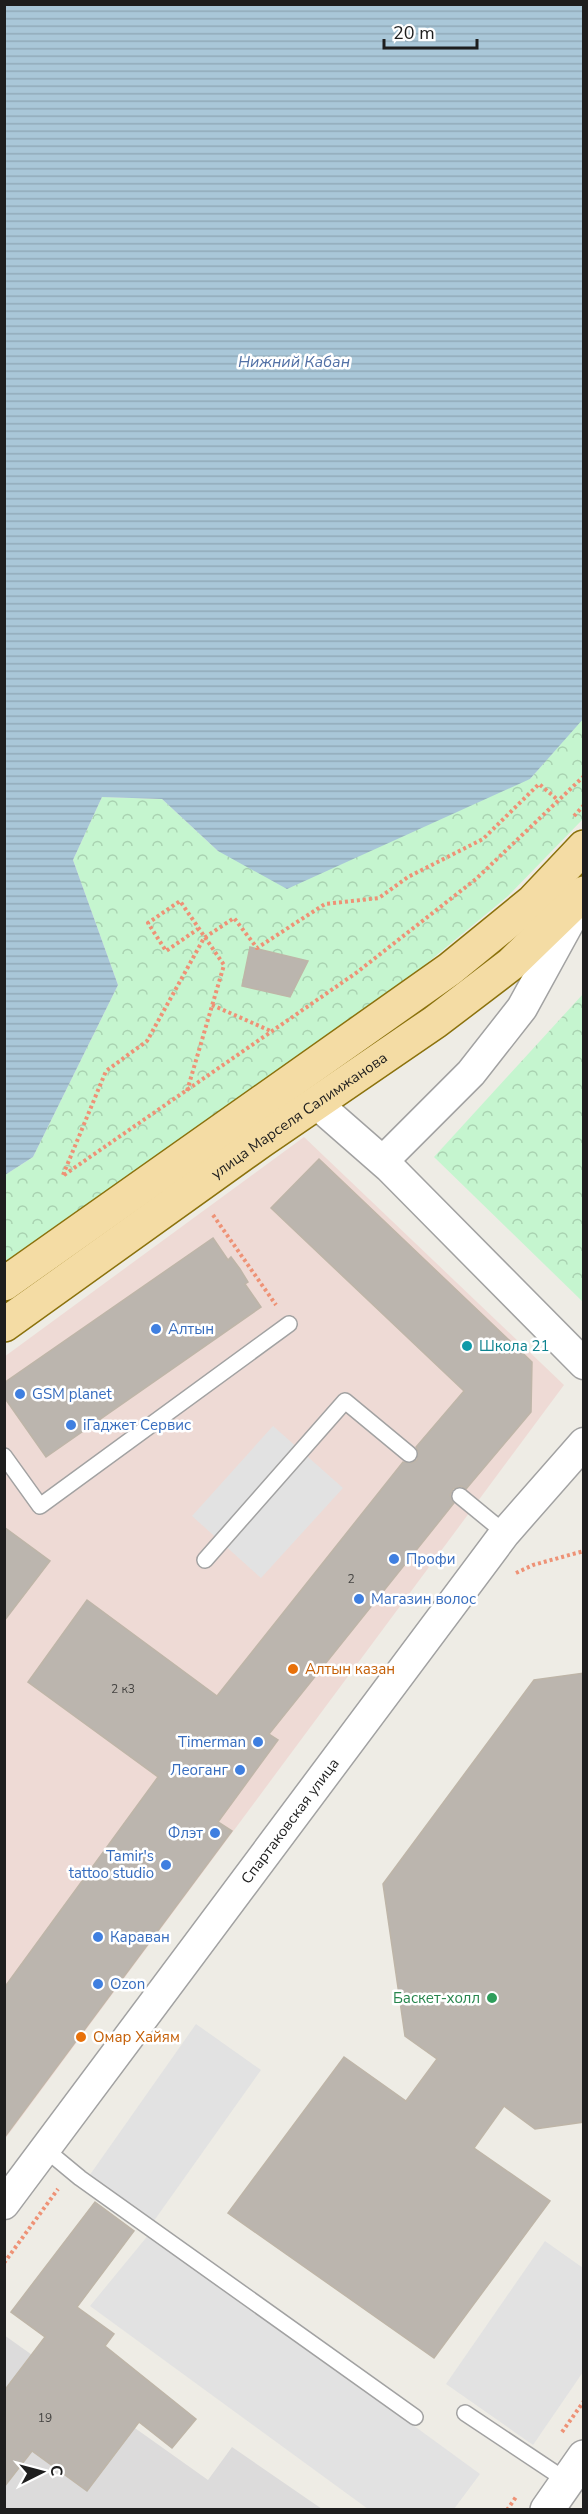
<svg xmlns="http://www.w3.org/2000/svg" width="588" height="2514" viewBox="0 0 588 2514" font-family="'Nunito Sans',sans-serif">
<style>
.residential{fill:#dcdbdb}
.commercial{fill:#eedad5}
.park{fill:url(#park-crowns)}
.parking{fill:#e2e2e2}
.water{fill:url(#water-rules)}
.building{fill:#bbb5ae;stroke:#beb5a8;stroke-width:1.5}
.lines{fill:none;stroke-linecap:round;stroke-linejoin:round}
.service-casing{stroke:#a2a2a2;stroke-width:18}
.minor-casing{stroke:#a2a2a2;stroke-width:33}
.tertiary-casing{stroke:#a2a2a2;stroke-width:36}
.primary-casing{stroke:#8b720d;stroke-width:36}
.path{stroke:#ee9276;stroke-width:4;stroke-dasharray:3 3;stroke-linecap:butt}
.service{stroke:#fff;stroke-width:15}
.minor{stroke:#fff;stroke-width:30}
.tertiary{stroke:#fff;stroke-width:33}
.primary{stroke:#f4dca4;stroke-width:33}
.shop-dot{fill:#3f7fe0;stroke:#fff;stroke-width:2}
.culture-dot{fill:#0f9aa8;stroke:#fff;stroke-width:2}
.food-dot{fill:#e8710a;stroke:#fff;stroke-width:2}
.leisure-dot{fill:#2e9e5b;stroke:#fff;stroke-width:2}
.labels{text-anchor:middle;stroke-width:5;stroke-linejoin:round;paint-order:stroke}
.number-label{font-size:12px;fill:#454442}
.street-label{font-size:15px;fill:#1e1e1e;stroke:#fff}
.shop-label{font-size:15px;fill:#366cbe;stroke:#fff;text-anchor:start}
.culture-label{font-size:15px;fill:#0d838f;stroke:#fff;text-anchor:start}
.food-label{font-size:15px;fill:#c56008;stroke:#fff;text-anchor:start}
.leisure-label{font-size:15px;fill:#27864d;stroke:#fff;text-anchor:end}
.water-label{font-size:16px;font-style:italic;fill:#5271a6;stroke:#fff}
</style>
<defs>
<pattern id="park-crowns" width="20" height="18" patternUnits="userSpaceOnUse" patternTransform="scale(1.5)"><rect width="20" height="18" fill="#c5f5cf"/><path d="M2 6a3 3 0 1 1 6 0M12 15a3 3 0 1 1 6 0" fill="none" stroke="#a9d2b1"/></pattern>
<pattern id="water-rules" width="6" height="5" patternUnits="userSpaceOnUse" patternTransform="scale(1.5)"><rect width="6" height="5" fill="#a9c7d8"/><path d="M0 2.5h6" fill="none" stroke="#91aab9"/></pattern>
</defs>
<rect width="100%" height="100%" fill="#eeece5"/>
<polygon class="residential" points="4,2335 208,2480 232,2447 322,2509 5,2509"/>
<polygon class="commercial" points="304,1137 564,1385 5,2139 4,1357"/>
<g class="park">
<polygon points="583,718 583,819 508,896 356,1022 5,1262 5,1175 33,1157 118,985 73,860 102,797 162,799 218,851 530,779"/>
<polygon points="583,994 583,1302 434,1157"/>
</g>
<g class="parking">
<polygon points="273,1426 343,1488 261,1578 192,1516"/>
<polygon points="196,2024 261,2070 151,2225 87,2179"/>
<polygon points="150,2233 480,2474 454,2509 368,2509 90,2306"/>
<polygon points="545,2241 583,2268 583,2372 533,2445 446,2384"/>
</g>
<polygon class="water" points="5,4 583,5 584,718 530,779 287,889 218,851 162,799 102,797 73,860 118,985 33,1157 5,1175"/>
<g class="building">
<polygon points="250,947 308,961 290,997 242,986"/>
<polygon points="319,1159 532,1362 531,1412 466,1489 461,1486 453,1489 450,1495 454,1503 269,1734 278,1740 218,1822 232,1831 4,2138 4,1988 158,1777 28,1682 87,1600 217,1696 403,1462 412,1463 417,1460 418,1451 416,1447 464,1391 271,1208"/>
<polygon points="213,1238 228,1260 231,1257 240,1269 248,1282 245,1284 261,1307 46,1457 4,1397 4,1383"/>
<polygon points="4,1527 50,1561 4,1621"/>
<polygon points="584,1673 584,2122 535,2129 504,2106 474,2148 550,2201 434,2358 228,2213 344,2057 406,2101 437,2059 405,2036 383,1884 534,1680"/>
<polygon points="95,2202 134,2231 77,2307 114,2334 105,2346 196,2419 172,2448 139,2422 87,2491 32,2451 4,2487 4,2391 45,2337 11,2312"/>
</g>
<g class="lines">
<defs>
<g id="service">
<polyline points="4,1456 40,1506 289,1324"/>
<polyline points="460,1496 505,1533"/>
<polyline points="205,1560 345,1401 409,1454"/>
<polyline points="45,2149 80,2178 415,2417"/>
<polyline points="465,2413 567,2481"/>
</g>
<g id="minor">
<polyline points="317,1104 389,1167 584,1364"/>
<polyline points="383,1161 471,1073 522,1008 578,906"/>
<path id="s1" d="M4,2204l501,-671 79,-90"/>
</g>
<polyline id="tertiary" points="547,2510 584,2457"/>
<g id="primary">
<polyline points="4,1284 450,969 532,902 584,847"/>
<path id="s2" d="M4,1325l257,-184 174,-119 76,-58 73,-71"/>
</g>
</defs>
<use href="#service" class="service-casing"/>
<use href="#minor" class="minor-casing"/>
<use href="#tertiary" class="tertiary-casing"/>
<use href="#primary" class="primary-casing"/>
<g class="path">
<polyline points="574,816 584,805"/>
<polyline points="212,1005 273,1032"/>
<polyline points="187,1091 224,965 180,901 148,923 166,951 198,929"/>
<polyline points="63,1175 106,1071 147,1041 204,938 234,918 257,948 325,904 379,898 408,877 483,839 539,784 558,800"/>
<polyline points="64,1175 356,973 476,879 584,776"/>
<polyline points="213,1215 276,1305"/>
<polyline points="516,1573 533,1565 584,1551"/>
<polyline points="4,2263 58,2189"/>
<polyline points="562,2432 584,2401"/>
<polyline points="507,2510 516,2497"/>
</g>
<use href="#service" class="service"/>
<use href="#minor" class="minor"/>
<use href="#tertiary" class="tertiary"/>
<use href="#primary" class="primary"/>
</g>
<g class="shop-dot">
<circle cx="156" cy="1329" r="6"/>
<circle cx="20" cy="1394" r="6"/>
<circle cx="71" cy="1425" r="6"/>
<circle cx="394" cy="1559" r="6"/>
<circle cx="359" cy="1599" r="6"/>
<circle cx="258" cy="1742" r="6"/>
<circle cx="240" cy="1770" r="6"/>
<circle cx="215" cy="1833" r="6"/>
<circle cx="166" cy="1865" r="6"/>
<circle cx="98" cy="1937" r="6"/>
<circle cx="98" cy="1984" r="6"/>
</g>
<circle class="culture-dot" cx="467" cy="1346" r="6"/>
<g class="food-dot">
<circle cx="293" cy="1669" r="6"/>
<circle cx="81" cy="2037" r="6"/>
</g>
<circle class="leisure-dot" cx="492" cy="1998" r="6"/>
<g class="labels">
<g class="number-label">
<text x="351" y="1583">2</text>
<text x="123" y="1693">2 к3</text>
<text x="45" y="2422">19</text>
</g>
<g class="street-label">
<text dy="5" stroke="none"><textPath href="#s2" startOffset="362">улица Марселя Салимжанова</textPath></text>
<text dy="5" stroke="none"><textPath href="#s1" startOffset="478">Спартаковская улица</textPath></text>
</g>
<g class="shop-label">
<text x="168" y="1334">Алтын</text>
<text x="32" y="1399">GSM planet</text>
<text x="83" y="1430">iГаджет Сервис</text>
<text x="406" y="1564">Профи</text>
<text x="371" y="1604">Магазин волос</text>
<text x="246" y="1747" text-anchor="end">Timerman</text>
<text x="228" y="1775" text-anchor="end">Леоганг</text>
<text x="203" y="1838" text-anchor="end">Флэт</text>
<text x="154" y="1861" text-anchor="end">Tamir's<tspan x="154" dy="17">tattoo studio</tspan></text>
<text x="110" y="1942">Караван</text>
<text x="110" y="1989">Ozon</text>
</g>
<g class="culture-label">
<text x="479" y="1351">Школа 21</text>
</g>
<g class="food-label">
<text x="305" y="1674">Алтын казан</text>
<text x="93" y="2042">Омар Хайям</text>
</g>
<g class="leisure-label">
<text x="480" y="2003">Баскет-холл</text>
</g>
<g class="water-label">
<text x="294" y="367">Нижний Кабан</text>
</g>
</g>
<rect width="588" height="2514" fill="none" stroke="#1e1e1e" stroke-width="12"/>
<g transform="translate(42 2472) rotate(84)" stroke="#ffffff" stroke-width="4.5" paint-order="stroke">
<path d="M0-4.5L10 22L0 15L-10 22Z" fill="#1e1e1e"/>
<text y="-9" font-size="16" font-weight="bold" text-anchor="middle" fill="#1e1e1e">С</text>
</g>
<path d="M384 39v9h93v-9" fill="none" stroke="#1e1e1e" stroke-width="3"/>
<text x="393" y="39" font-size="18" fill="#1e1e1e" stroke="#ffffff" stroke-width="4.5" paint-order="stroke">20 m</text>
</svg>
